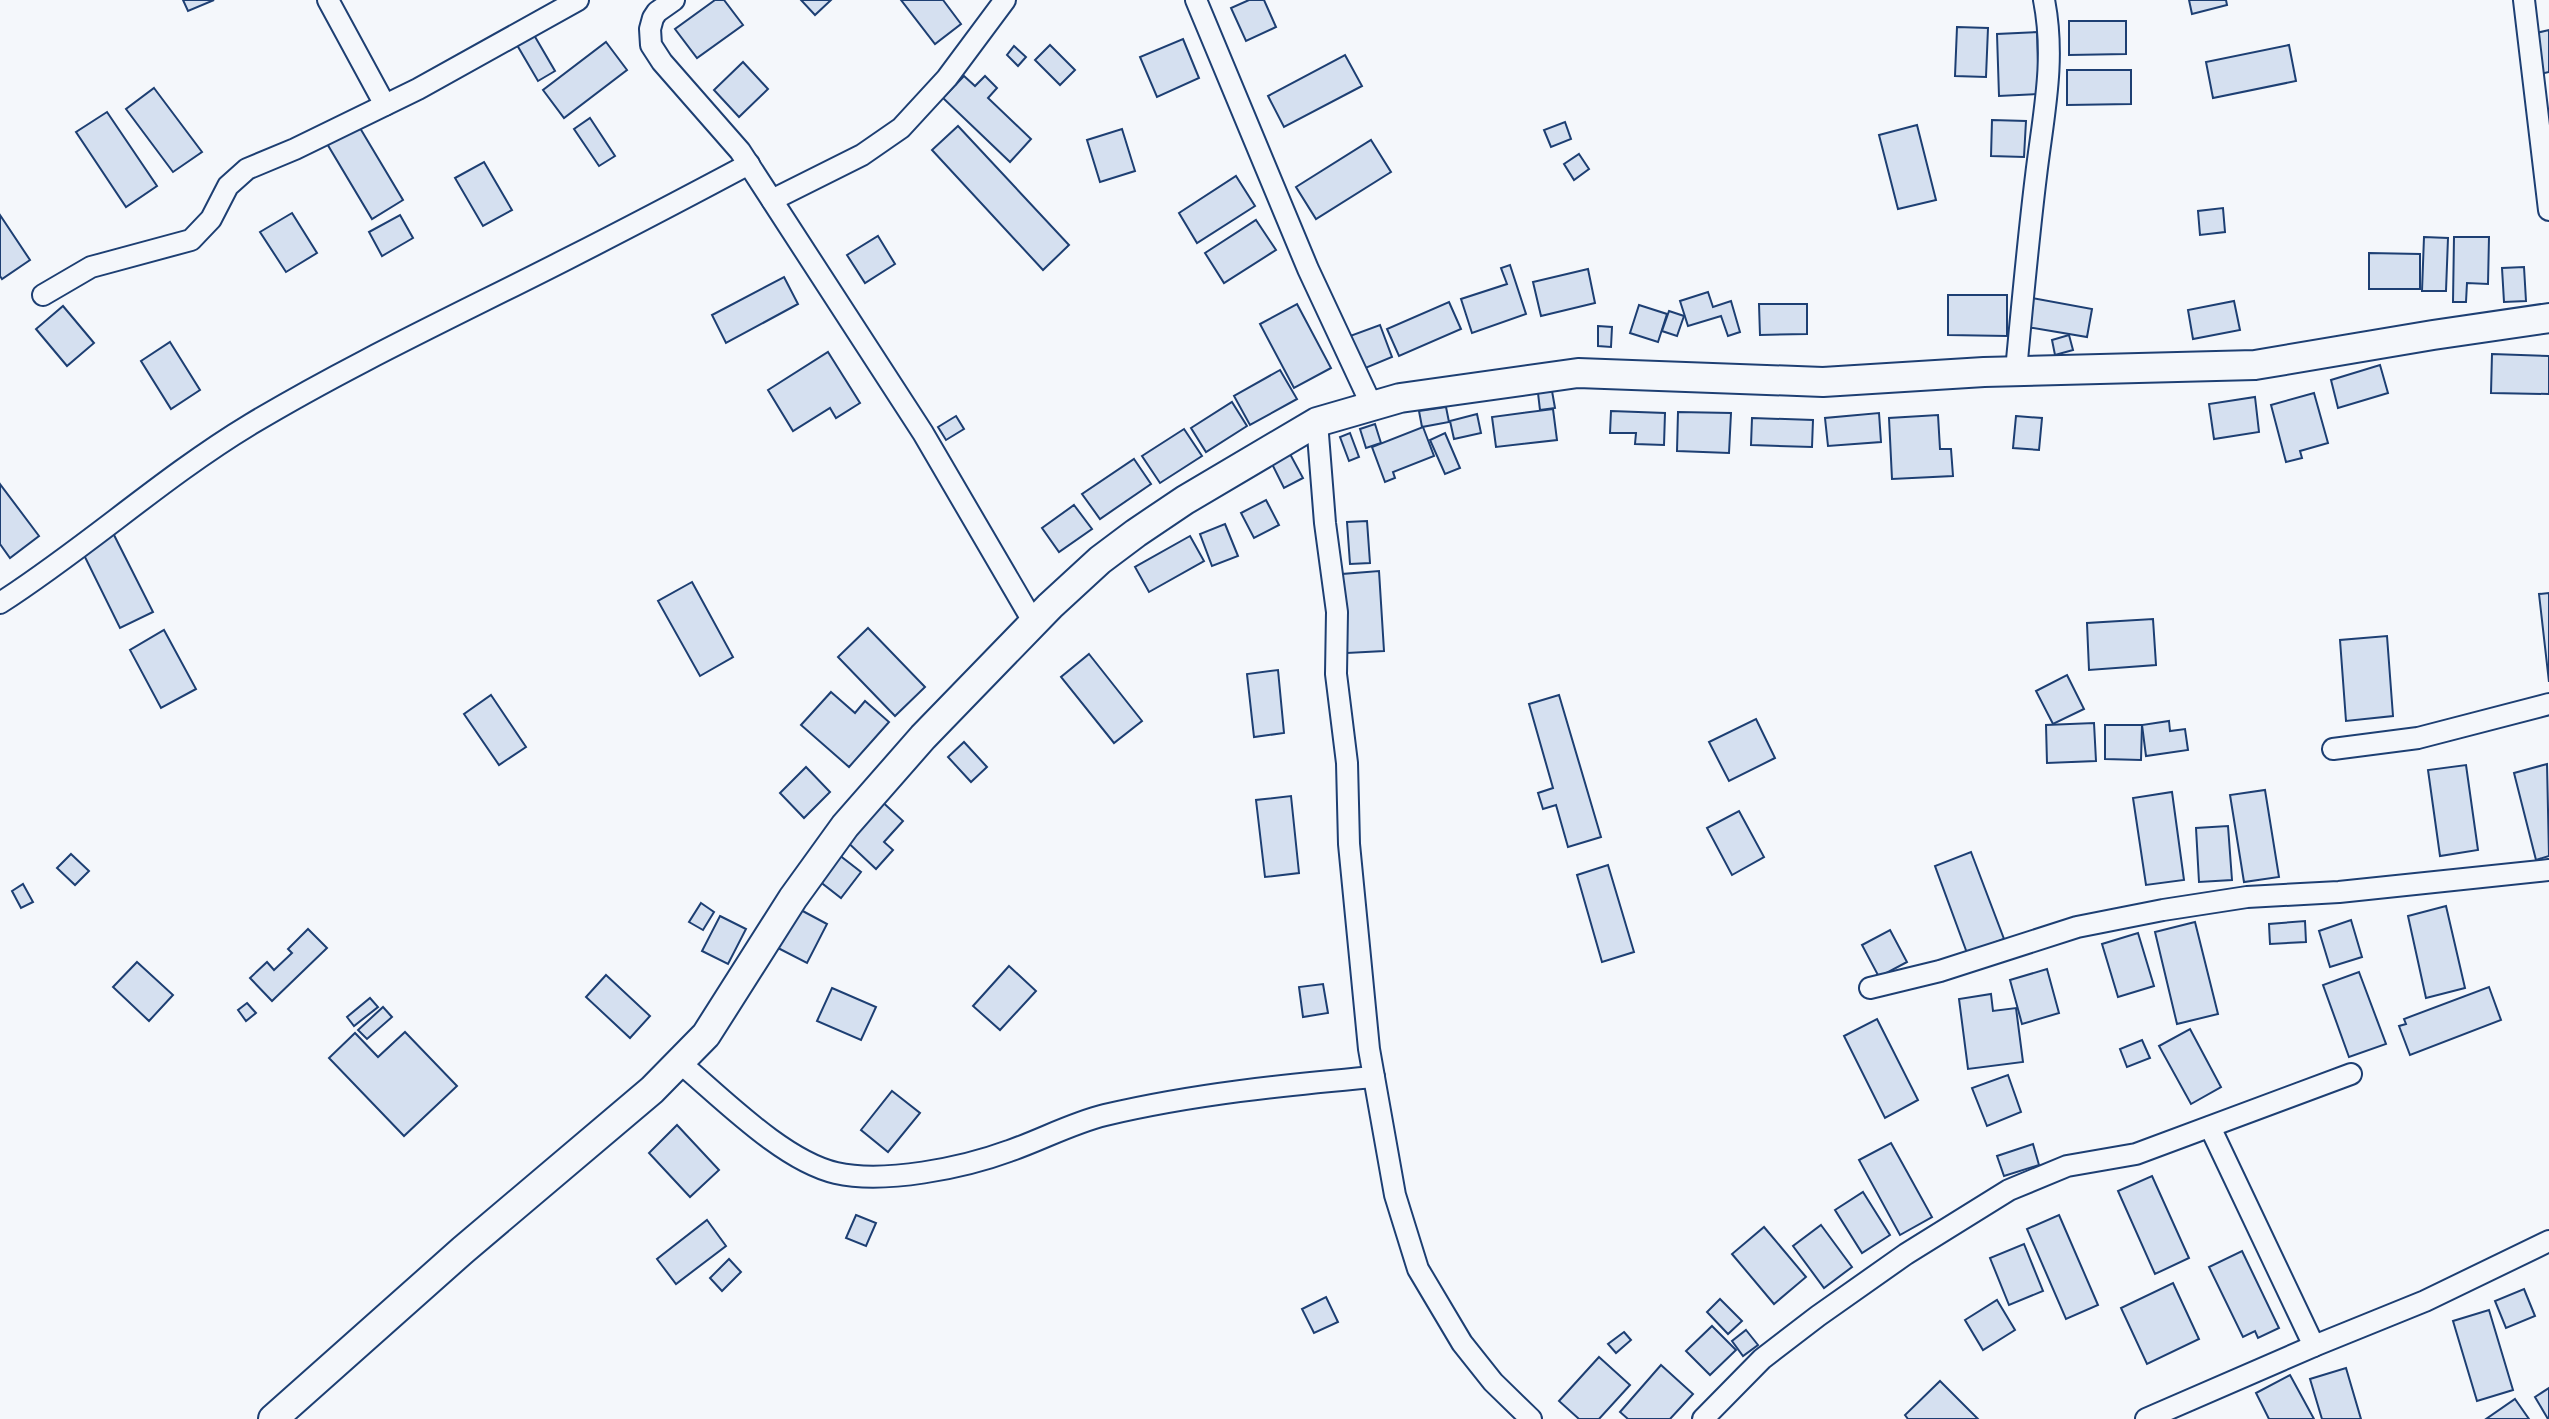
<svg xmlns="http://www.w3.org/2000/svg" width="2549" height="1419" viewBox="0 0 2549 1419" font-family="'Exo 2',sans-serif">
<style>
.building{fill:#d5e0f0;stroke:#1d3f73;stroke-width:2}
.lines{fill:none;stroke-linecap:round;stroke-linejoin:round}
.street-casing{stroke:#1d3f73;stroke-width:24}
.secondary-casing{stroke:#1d3f73;stroke-width:32}
.street{stroke:#f4f7fb;stroke-width:20}
.secondary{stroke:#f4f7fb;stroke-width:28}
</style>
<rect width="100%" height="100%" fill="#f4f7fb"/>
<g class="building">
<polygon points="183,0 214,0 188,11"/>
<polygon points="715,0 724,0 743,25 697,58 675,29"/>
<polygon points="801,0 831,0 815,15"/>
<polygon points="901,0 943,0 961,24 935,44"/>
<polygon points="1249,0 1264,0 1276,27 1246,41 1231,8"/>
<polygon points="2189,0 2226,0 2227,5 2192,14"/>
<polygon points="2069,21 2126,21 2126,54 2069,55"/>
<polygon points="1957,27 1988,28 1986,77 1955,76"/>
<polygon points="2549,30 2549,72 2540,74 2532,34"/>
<polygon points="2037,32 2039,94 1999,96 1997,34"/>
<polygon points="534,35 555,71 538,81 517,45"/>
<polygon points="1183,39 1199,78 1157,97 1140,57"/>
<polygon points="606,42 627,70 564,118 543,90"/>
<polygon points="1050,45 1075,70 1060,85 1035,60"/>
<polygon points="2289,45 2296,81 2213,98 2206,62"/>
<polygon points="1014,46 1026,57 1018,66 1007,55"/>
<polygon points="1345,55 1362,86 1284,127 1268,96"/>
<polygon points="743,62 768,89 739,117 714,90"/>
<polygon points="2067,70 2131,70 2131,104 2067,105"/>
<polygon points="964,76 975,86 985,76 997,88 988,98 1031,139 1010,162 943,98"/>
<polygon points="154,88 202,152 173,172 126,109"/>
<polygon points="107,112 157,186 126,207 76,132"/>
<polygon points="590,118 615,156 599,166 574,129"/>
<polygon points="1992,120 2026,121 2024,157 1991,156"/>
<polygon points="1565,122 1571,139 1551,147 1544,130"/>
<polygon points="357,123 403,200 372,219 326,142"/>
<polygon points="1917,125 1936,200 1898,209 1879,135"/>
<polygon points="958,126 1069,245 1043,270 932,150"/>
<polygon points="1122,129 1135,171 1100,182 1087,140"/>
<polygon points="1371,140 1391,172 1316,219 1296,187"/>
<polygon points="1579,154 1589,169 1574,180 1564,164"/>
<polygon points="484,162 512,210 483,226 455,178"/>
<polygon points="1236,176 1255,206 1197,243 1179,213"/>
<polygon points="2223,208 2225,232 2200,235 2198,211"/>
<polygon points="292,213 317,253 286,272 260,232"/>
<polygon points="0,215 30,260 2,279 0,276"/>
<polygon points="400,215 413,238 382,256 369,232"/>
<polygon points="1256,220 1276,250 1224,283 1205,253"/>
<polygon points="878,236 895,264 865,283 847,255"/>
<polygon points="2424,237 2448,238 2446,291 2422,291"/>
<polygon points="2454,237 2489,237 2488,284 2467,283 2466,302 2453,302"/>
<polygon points="2369,253 2420,254 2420,289 2369,289"/>
<polygon points="1510,265 1526,314 1472,333 1461,299 1507,284 1501,268"/>
<polygon points="2524,267 2526,301 2504,302 2502,268"/>
<polygon points="1588,269 1595,303 1541,316 1533,282"/>
<polygon points="784,277 798,304 726,343 712,315"/>
<polygon points="1708,292 1713,307 1731,301 1740,332 1728,336 1721,316 1688,326 1680,301"/>
<polygon points="1948,295 2007,295 2007,336 1948,335"/>
<polygon points="2032,298 2092,309 2087,337 2027,327"/>
<polygon points="2234,301 2240,330 2193,339 2188,310"/>
<polygon points="1449,302 1461,329 1399,356 1387,329"/>
<polygon points="1297,304 1331,368 1294,388 1260,324"/>
<polygon points="1759,304 1807,304 1807,334 1760,335"/>
<polygon points="1639,305 1667,314 1658,342 1630,333"/>
<polygon points="63,306 94,343 67,366 36,329"/>
<polygon points="1669,311 1684,316 1677,336 1662,331"/>
<polygon points="1380,325 1392,357 1363,369 1350,336"/>
<polygon points="1598,326 1612,327 1611,347 1598,346"/>
<polygon points="2069,335 2073,350 2055,355 2052,340"/>
<polygon points="170,342 200,390 171,409 141,361"/>
<polygon points="828,352 860,403 836,418 830,408 793,431 768,390"/>
<polygon points="2492,354 2549,356 2549,394 2491,393"/>
<polygon points="2380,365 2388,393 2338,408 2331,380"/>
<polygon points="1280,370 1297,399 1250,425 1234,396"/>
<polygon points="1552,391 1555,408 1540,410 1538,393"/>
<polygon points="2314,393 2328,443 2300,451 2302,458 2286,462 2271,405"/>
<polygon points="2255,397 2259,432 2214,439 2209,404"/>
<polygon points="1232,402 1247,426 1206,452 1191,428"/>
<polygon points="1446,407 1449,422 1422,427 1419,411"/>
<polygon points="1553,409 1557,440 1496,447 1492,417"/>
<polygon points="1611,411 1665,413 1664,445 1635,444 1636,433 1610,433"/>
<polygon points="1678,412 1731,413 1729,453 1677,451"/>
<polygon points="1879,413 1881,442 1828,446 1825,418"/>
<polygon points="1477,414 1481,433 1454,439 1450,421"/>
<polygon points="1938,415 1940,449 1951,449 1953,476 1892,479 1889,418"/>
<polygon points="956,416 964,429 946,440 938,427"/>
<polygon points="2016,416 2042,418 2039,450 2013,448"/>
<polygon points="1752,418 1813,420 1812,447 1751,445"/>
<polygon points="1375,424 1381,443 1366,448 1360,429"/>
<polygon points="1423,427 1434,456 1393,472 1395,478 1385,482 1372,447"/>
<polygon points="1184,429 1202,456 1160,483 1142,456"/>
<polygon points="1350,433 1359,457 1349,461 1340,437"/>
<polygon points="1445,433 1460,468 1445,474 1430,440"/>
<polygon points="1290,454 1303,478 1284,488 1272,464"/>
<polygon points="1134,459 1151,484 1100,519 1082,494"/>
<polygon points="0,484 39,536 10,558 0,544"/>
<polygon points="1266,500 1279,525 1254,538 1241,513"/>
<polygon points="1074,505 1092,529 1059,552 1042,528"/>
<polygon points="1367,521 1370,563 1350,564 1347,522"/>
<polygon points="1225,524 1238,556 1212,566 1200,534"/>
<polygon points="113,533 153,612 120,628 81,549"/>
<polygon points="1190,536 1204,561 1149,592 1135,567"/>
<polygon points="1379,571 1384,651 1347,653 1342,574"/>
<polygon points="692,582 733,657 700,676 658,601"/>
<polygon points="2549,593 2549,682 2539,594"/>
<polygon points="2153,619 2156,665 2089,670 2087,623"/>
<polygon points="868,628 925,687 895,716 838,657"/>
<polygon points="164,630 196,689 161,708 130,650"/>
<polygon points="2387,636 2393,716 2346,721 2340,640"/>
<polygon points="1089,654 1142,721 1114,743 1061,677"/>
<polygon points="1278,670 1284,733 1254,737 1247,674"/>
<polygon points="2067,675 2084,709 2053,724 2036,691"/>
<polygon points="831,692 855,713 865,701 889,722 849,767 801,725"/>
<polygon points="491,695 526,747 499,765 464,714"/>
<polygon points="1559,695 1601,837 1568,847 1556,805 1543,809 1538,793 1553,788 1529,704"/>
<polygon points="1756,719 1775,758 1729,781 1709,742"/>
<polygon points="2169,721 2170,731 2185,729 2188,750 2146,756 2142,725"/>
<polygon points="2094,723 2096,761 2047,763 2046,725"/>
<polygon points="2105,725 2142,725 2141,760 2105,759"/>
<polygon points="964,742 987,767 971,782 948,757"/>
<polygon points="2547,764 2549,856 2536,860 2514,773"/>
<polygon points="2466,765 2478,850 2440,856 2428,770"/>
<polygon points="806,767 830,792 804,818 780,793"/>
<polygon points="2265,790 2279,877 2244,882 2230,795"/>
<polygon points="2172,792 2184,880 2146,885 2133,798"/>
<polygon points="1291,796 1299,873 1265,877 1256,800"/>
<polygon points="877,797 903,821 884,842 893,850 876,869 841,836"/>
<polygon points="1739,811 1764,857 1732,875 1707,828"/>
<polygon points="2228,826 2232,880 2199,882 2196,828"/>
<polygon points="834,851 861,872 841,898 814,877"/>
<polygon points="1971,852 2004,939 1967,953 1935,866"/>
<polygon points="71,854 89,871 75,885 57,868"/>
<polygon points="1608,865 1634,952 1602,962 1577,875"/>
<polygon points="23,884 33,902 21,908 12,891"/>
<polygon points="701,903 714,912 703,930 689,922"/>
<polygon points="2446,906 2465,988 2426,998 2408,916"/>
<polygon points="799,909 827,924 807,963 778,948"/>
<polygon points="720,916 746,929 728,964 702,951"/>
<polygon points="2351,920 2362,957 2330,967 2319,931"/>
<polygon points="2305,921 2306,942 2270,944 2269,924"/>
<polygon points="2195,922 2218,1014 2177,1024 2155,932"/>
<polygon points="308,929 327,948 272,1001 250,978 267,962 274,970 292,953 288,949"/>
<polygon points="1890,930 1907,962 1879,977 1862,945"/>
<polygon points="2138,933 2154,986 2118,997 2102,944"/>
<polygon points="137,962 173,995 149,1021 113,987"/>
<polygon points="1009,966 1036,991 1000,1030 973,1006"/>
<polygon points="2047,969 2059,1013 2022,1024 2010,980"/>
<polygon points="2359,972 2386,1044 2349,1057 2323,985"/>
<polygon points="606,975 650,1016 630,1038 586,997"/>
<polygon points="1323,984 1328,1013 1303,1017 1299,987"/>
<polygon points="2489,987 2501,1020 2410,1055 2399,1026 2406,1024 2404,1019"/>
<polygon points="832,988 876,1007 861,1040 817,1021"/>
<polygon points="1991,994 1993,1011 2016,1008 2023,1062 1968,1069 1959,999"/>
<polygon points="370,998 378,1007 354,1026 347,1017"/>
<polygon points="247,1003 256,1013 246,1021 238,1010"/>
<polygon points="383,1007 392,1017 367,1039 358,1030"/>
<polygon points="1877,1019 1918,1100 1885,1118 1844,1036"/>
<polygon points="2190,1029 2221,1087 2191,1104 2159,1046"/>
<polygon points="405,1032 457,1086 404,1136 329,1058 355,1033 378,1057"/>
<polygon points="2142,1040 2150,1058 2127,1067 2120,1049"/>
<polygon points="2008,1075 2021,1112 1987,1126 1972,1088"/>
<polygon points="892,1091 920,1113 888,1152 861,1130"/>
<polygon points="677,1125 719,1170 690,1197 649,1153"/>
<polygon points="1891,1143 1932,1217 1900,1235 1859,1160"/>
<polygon points="2033,1144 2039,1165 2004,1176 1997,1156"/>
<polygon points="2152,1176 2189,1258 2155,1274 2118,1191"/>
<polygon points="1863,1192 1890,1235 1862,1253 1835,1210"/>
<polygon points="856,1215 876,1223 866,1246 846,1238"/>
<polygon points="2059,1215 2098,1305 2066,1319 2027,1229"/>
<polygon points="707,1220 726,1246 676,1284 657,1259"/>
<polygon points="1821,1225 1852,1267 1824,1288 1793,1246"/>
<polygon points="1764,1227 1806,1277 1774,1304 1732,1254"/>
<polygon points="2024,1244 2043,1291 2009,1305 1990,1258"/>
<polygon points="2242,1251 2279,1328 2258,1338 2255,1331 2243,1337 2209,1267"/>
<polygon points="729,1259 741,1272 722,1291 710,1278"/>
<polygon points="2173,1283 2199,1339 2147,1364 2121,1308"/>
<polygon points="2524,1289 2535,1316 2506,1328 2495,1301"/>
<polygon points="1326,1297 1338,1322 1314,1333 1302,1309"/>
<polygon points="1720,1299 1742,1321 1728,1334 1707,1312"/>
<polygon points="1997,1300 2015,1330 1983,1350 1965,1320"/>
<polygon points="2489,1310 2513,1390 2477,1401 2453,1321"/>
<polygon points="1712,1326 1736,1350 1710,1375 1686,1351"/>
<polygon points="1746,1330 1758,1345 1743,1356 1732,1341"/>
<polygon points="1624,1332 1631,1340 1616,1353 1608,1344"/>
<polygon points="1599,1357 1630,1385 1599,1419 1579,1419 1559,1401"/>
<polygon points="1661,1365 1693,1394 1670,1419 1628,1419 1620,1412"/>
<polygon points="2346,1368 2361,1419 2322,1419 2310,1379"/>
<polygon points="2290,1375 2314,1419 2269,1419 2256,1393"/>
<polygon points="1940,1381 1978,1419 1908,1419 1905,1415"/>
<polygon points="2549,1388 2549,1419 2548,1419 2535,1397"/>
<polygon points="2515,1399 2529,1419 2486,1419"/>
</g>
<g class="lines">
<defs>
<g id="street">
<polyline points="328,0 385,105"/>
<polyline points="674,0 657,12 653,18 650,29 651,45 662,62 740,151 923,433 1034,623"/>
<polyline points="1196,0 1308,269 1372,406"/>
<polyline points="2524,0 2549,210"/>
<polyline points="772,200 862,155 901,128 947,78 1005,0"/>
<polyline points="43,295 91,267 191,240 211,219 228,186 247,169 295,149 418,89 578,0"/>
<path d="M2016,371c6,-65 12,-130 20,-195 7,-60 20,-115 8,-176"/>
<polyline points="1317,422 1325,523 1337,612 1336,674 1347,763 1349,844 1369,1049 1395,1195 1418,1269 1462,1343 1493,1382 1531,1419"/>
<path d="M0,603c86,-55 163,-126 251,-179 102,-61 210,-111 316,-165 61,-31 122,-63 182,-95"/>
<polyline points="2333,749 2418,738 2549,704"/>
<polyline points="1870,988 1940,971 2077,927 2163,910 2247,897 2339,892 2549,870"/>
<path d="M679,1062c42,35 104,99 157,111 48,11 127,-5 173,-22 32,-11 63,-28 96,-36 89,-21 179,-30 269,-38"/>
<polyline points="2210,1127 2314,1346"/>
<polyline points="1703,1419 1762,1359 1818,1316 1906,1254 2009,1190 2067,1166 2136,1154 2351,1074"/>
<polyline points="2146,1419 2314,1346 2425,1301 2549,1241"/>
</g>
<polyline id="secondary" points="273,1419 463,1250 652,1090 706,1035 793,898 845,826 923,737 1050,606 1100,560 1136,533 1185,500 1317,422 1400,398 1578,373 1823,382 1984,372 2255,365 2433,335 2549,318"/>
</defs>
<use href="#street" class="street-casing"/>
<use href="#secondary" class="secondary-casing"/>
<use href="#street" class="street"/>
<use href="#secondary" class="secondary"/>
</g>
</svg>
